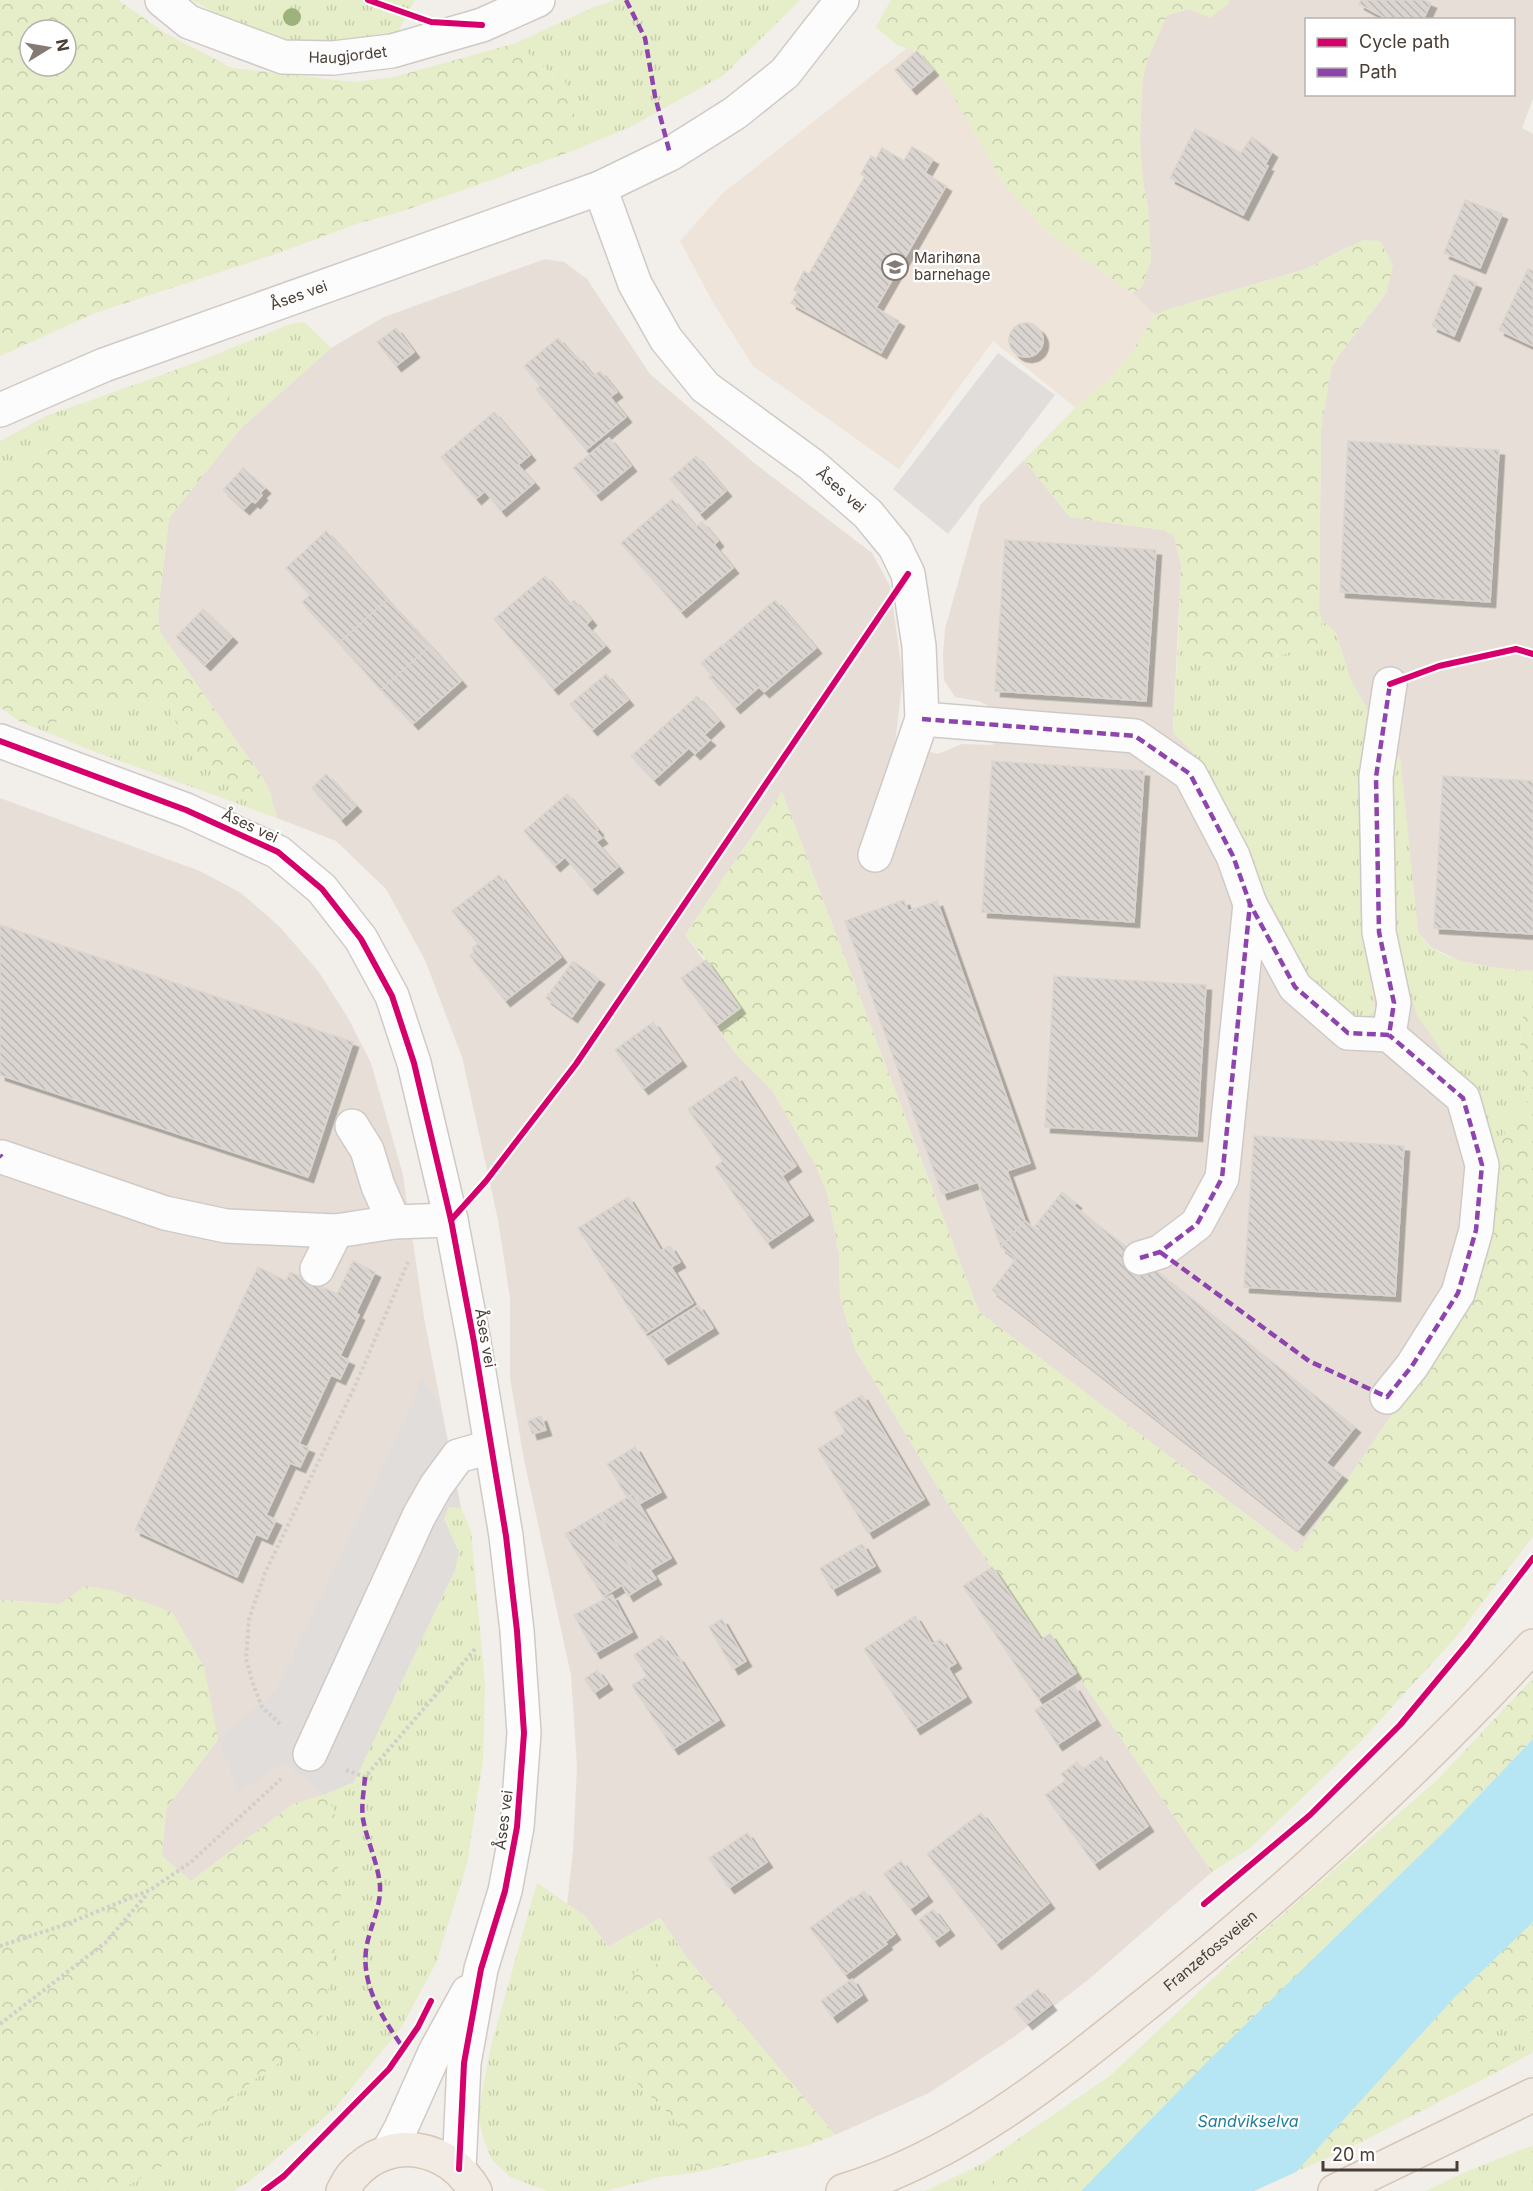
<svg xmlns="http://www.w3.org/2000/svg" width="1533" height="2191" viewBox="0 0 1533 2191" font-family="Inter,sans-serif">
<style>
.residential{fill:#e7dfd7;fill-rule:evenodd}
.education{fill:#eee4d9}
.grass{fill:url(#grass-tufts)}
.forest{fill:url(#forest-crowns);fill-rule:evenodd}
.parking{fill:#e1ddda}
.water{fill:#b6e6f4}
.pier{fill:#f2eeea}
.building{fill:url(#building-back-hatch);stroke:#dbd5d0;stroke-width:1.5;filter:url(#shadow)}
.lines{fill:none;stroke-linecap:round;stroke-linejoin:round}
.minor-casing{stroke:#cfcac6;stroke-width:36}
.major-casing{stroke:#d6c6b6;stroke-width:36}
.path{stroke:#d2ceca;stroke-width:4;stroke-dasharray:3 3;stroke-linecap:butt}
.minor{stroke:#fdfcfc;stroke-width:33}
.major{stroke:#f1ebe4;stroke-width:33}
.quiet{stroke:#8e44ad;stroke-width:4.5;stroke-dasharray:9 4.5;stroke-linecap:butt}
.cycleway-casing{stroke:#fff;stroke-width:10}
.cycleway{stroke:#d6006c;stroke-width:6}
.tree{fill:#9db37b}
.labels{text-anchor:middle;stroke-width:4.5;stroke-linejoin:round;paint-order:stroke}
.street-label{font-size:15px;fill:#493e35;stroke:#fff}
.poi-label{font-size:15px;fill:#493e35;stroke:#fff;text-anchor:start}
.water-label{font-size:16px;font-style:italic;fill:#1f7e9e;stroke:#fff}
</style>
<defs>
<pattern id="grass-tufts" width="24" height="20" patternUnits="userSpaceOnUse" patternTransform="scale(1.5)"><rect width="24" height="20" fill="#e5eec8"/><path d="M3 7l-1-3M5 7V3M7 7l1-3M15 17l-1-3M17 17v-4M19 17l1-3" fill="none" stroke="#c6cdac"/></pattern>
<pattern id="forest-crowns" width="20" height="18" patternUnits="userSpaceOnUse" patternTransform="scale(1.5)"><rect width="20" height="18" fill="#e5eec8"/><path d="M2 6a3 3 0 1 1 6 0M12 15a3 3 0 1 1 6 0" fill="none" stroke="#c6cdac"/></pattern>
<pattern id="building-back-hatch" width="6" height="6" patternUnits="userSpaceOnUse" patternTransform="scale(1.5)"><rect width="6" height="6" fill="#dad5d1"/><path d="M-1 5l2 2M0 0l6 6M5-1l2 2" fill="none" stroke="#bdb8b4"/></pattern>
<filter id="shadow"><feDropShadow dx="5.5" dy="5.5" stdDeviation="0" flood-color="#0004"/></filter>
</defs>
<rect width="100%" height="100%" fill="#f2eeea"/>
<g class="residential">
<path d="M1229,0h304v99l-11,29 11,6v837l-36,-3 -37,-7 -29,-14 -13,-15 -19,-176 -11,142 58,157 23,36 14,32 -28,200 -158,230 -318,-241 -197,-520 -97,143 55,73 -24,19 22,29 34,34 44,76 12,29 11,59 1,43 15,52 86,144 100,147 9,-6 162,238 -124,108 -74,57 -85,56 -94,42 -148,-177 -27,-40 -52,29 -23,-31 -18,-11 6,-55 4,-83 -6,-92 -47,-215 -14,-82v-80l-12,-78 -36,-163 -37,-97 -39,-71 -50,-48 -59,-23 -7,-26 -8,-15 -102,-145 -2,-21 11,-93 72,-90 90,-80 53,-31 161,-58 19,3 23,17 63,95 103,88 119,91 18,33 13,92 -8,65 43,11 24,-10 31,1 1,-36 -15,-8 -24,-4 -11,-17 -1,-26 2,-25 35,-124 44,-45 46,57 93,13 11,5 7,30 -8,168 19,18 30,52 47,101 106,107 -15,-123 -1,-43v-69l11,-61 -20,-37 -14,-45 -14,-13 -3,-9 2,-183 10,-59 8,-14 48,-63 -39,-45 -42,22 -137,40 -14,6 -23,-22 10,-7 9,-26 -3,-52 -5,-26 -3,-39 2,-60 5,-23 20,-45 22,-6 40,-6zM1306,20h208v74h-208z"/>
<polygon points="0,798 200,871 241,893 280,927 318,971 347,1016 371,1063 403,1175 424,1317 461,1508 449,1507 324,1795 293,1804 191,1881 162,1856 166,1809 218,1739 86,1586 60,1604 0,1600"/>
</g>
<polygon class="education" points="907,48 917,51 948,87 1004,184 1047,232 1132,293 1155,315 1132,352 1109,380 1076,408 993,341 899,469 753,366 714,304 680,241 723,193"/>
<g class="grass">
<polygon points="192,0 415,0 398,32 356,40 297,43 230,21"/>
<polygon points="615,0 800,0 724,75 630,127 567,153 577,125 554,76 516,43 594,7"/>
<path d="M304,322l27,26 -90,80c-9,-25 -17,-53 -41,-67l90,-37z"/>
<polygon points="89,401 63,421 58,433 41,454 22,464 0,483 0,441 48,415"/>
<path d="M1322,620l14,13 14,45 20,37 -11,61v69l1,43 15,124 -15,8 -11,-1 -40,-38 -40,-77 -47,-101 -30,-52 -19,-18 5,-87c19,7 42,19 63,18 22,0 55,-15 77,-21z"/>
<polygon points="144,699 167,704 192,756 213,768 247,795 270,792 277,818 93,751 19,721 40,725 68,720 91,705 121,703"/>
<path d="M1400,755l18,177c4,5 8,11 13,15 23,18 73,22 102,24v22l-12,29 -1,35 8,43 -19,22 -7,20 -15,100 -18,-151 -52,-76 -22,-72 -3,-178z"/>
<polygon points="449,1507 461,1508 471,1531 485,1685 483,1760 467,1864 436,1963 401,2028 334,2109 250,2181 233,2191 118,2191 191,2150 188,2136 255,2079 316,2037 342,1906 338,1866 340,1837 333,1809 324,1795 354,1782 455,1570 459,1553 444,1517"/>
<polygon points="537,1883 585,1916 608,1947 660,1918 687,1958 656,1964 639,2086 677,2121 683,2146 699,2172 660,2177 605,2191 547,2191 510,2177 492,2160 483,2137 478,2114 491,2046"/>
<polygon points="1506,2018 1533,2019 1533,2052 1505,2068 1510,2058 1495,2034"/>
<polygon points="1111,2075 998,2175 991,2191 925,2191 982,2164"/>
<polygon points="1533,2145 1533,2191 1426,2191 1461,2174"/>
</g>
<g class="forest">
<path d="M0,0h118l47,33 67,35 121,14 41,-5 122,-34 38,33 10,1 13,48 -10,28 -164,58 -44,12 -81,30 -183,60 -95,43zM30,30h36v36h-36z"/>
<polygon points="891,0 1229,0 1229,3 1210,18 1189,9 1167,15 1147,60 1142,83 1140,143 1143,182 1148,208 1151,260 1142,287 1132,293 1047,232 1004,184 948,87 917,51 897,45 876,27"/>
<path d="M1363,240l17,1 13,24 -6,27 -48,63 -8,14 -10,59 -2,183 3,9 -4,23c-22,6 -55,21 -77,21 -20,1 -44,-11 -63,-18l3,-81 -7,-30 -11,-5 -93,-13 -46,-57 59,-60 26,-20 23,-28 23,-37 14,-6 137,-40z"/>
<path d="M200,361c24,14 32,42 41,67l-72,90 -11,93 2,21 102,145 8,15 -23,3 -34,-27 -21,-12 -25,-52 -23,-5 -23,4 -30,2 -23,15 -28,5 -21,-4 -19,-14v-224l22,-19 19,-10 17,-21 5,-12 26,-20z"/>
<polygon points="782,792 979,1312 1297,1553 1455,1323 1487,1242 1502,1142 1509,1122 1528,1100 1520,1057 1521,1022 1533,993 1533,1536 1457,1636 1359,1743 1250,1848 1212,1872 1050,1634 1041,1640 941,1493 855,1349 840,1297 839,1254 828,1195 816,1166 772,1090 738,1056 716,1026 740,1007 706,960 685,935"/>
<polygon points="86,1586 111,1590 172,1612 204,1667 218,1739 166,1809 162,1856 191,1881 293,1804 324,1795 333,1808 340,1837 338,1866 342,1906 326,2004 316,2037 255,2079 188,2136 191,2150 118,2191 0,2191 0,1600 60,1604"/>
<polygon points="1533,1678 1533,1739 1448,1828 1081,2191 991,2191 998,2175 1111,2075 1256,1938 1437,1780"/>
<polygon points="1533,1922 1533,2019 1506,2018 1495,2034 1510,2058 1505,2068 1359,2143 1296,2172 1455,1997"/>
<polygon points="687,1958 835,2135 809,2145 699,2172 683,2146 677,2121 639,2086 615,2038 616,2016 635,1972 656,1964"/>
</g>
<g class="parking">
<polygon points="998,353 1055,395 948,534 893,489"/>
<polygon points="422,1377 440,1406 461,1508 449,1507 444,1518 459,1553 455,1570 354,1782 324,1795 285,1763 238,1792 218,1739 276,1690 412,1404"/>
</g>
<polygon class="water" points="1533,1739 1533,1922 1455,1997 1279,2191 1081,2191 1207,2062 1448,1828"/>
<polygon class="pier" points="1303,2169 1283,2191 1254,2191 1296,2172"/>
<g class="building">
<polygon points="1361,0 1424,0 1431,3 1423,20 1389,20 1359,4"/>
<polygon points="917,51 933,70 911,89 895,70"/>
<polygon points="1195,129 1241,153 1252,137 1272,152 1265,165 1268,166 1243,215 1170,178"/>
<polygon points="912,147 933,159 925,173 946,186 876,308 899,321 881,353 791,303 798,292 794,290 804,271 809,274 865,176 861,174 871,156 876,159 882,148 904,161"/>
<polygon points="1465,200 1502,214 1480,268 1444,253"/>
<polygon points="1528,269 1533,271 1533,346 1499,330"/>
<polygon points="1454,274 1476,283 1454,336 1432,326"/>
<circle cx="1026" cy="340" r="17"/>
<polygon points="396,328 414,352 396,366 377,342"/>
<polygon points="558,338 575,358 577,356 593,376 600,371 617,392 610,397 626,417 586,450 536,389 540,386 524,366"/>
<polygon points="494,412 530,455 518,465 534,483 501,511 485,491 476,499 441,457"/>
<polygon points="609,438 631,466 596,495 573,468"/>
<polygon points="1348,441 1499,450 1490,602 1340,592"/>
<polygon points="696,456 726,491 700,514 670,479"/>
<polygon points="243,468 265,488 260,493 262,495 255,503 252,501 244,509 223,490"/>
<polygon points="672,499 696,527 702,522 718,541 714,545 733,568 681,612 621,543"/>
<polygon points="326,531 387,600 339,643 302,602 310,595 286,568"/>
<polygon points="1005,540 1156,550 1146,701 995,691"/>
<polygon points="545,576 569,604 574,600 591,620 586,625 605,646 553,689 494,619"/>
<polygon points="387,600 430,646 381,690 339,643"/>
<polygon points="775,600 816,648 764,692 759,687 735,708 709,677 712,675 701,663 722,645 732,657 734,656 724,644"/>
<polygon points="203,609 232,637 205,665 176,637"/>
<polygon points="430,646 461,681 413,724 381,690"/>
<polygon points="606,674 628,700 592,730 570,704"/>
<polygon points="697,696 719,721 704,735 710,740 695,754 689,748 654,780 631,756"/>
<polygon points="992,761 1144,771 1134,922 982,912"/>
<polygon points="326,774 356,806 341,820 312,788"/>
<polygon points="1443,776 1533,781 1533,934 1434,928"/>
<polygon points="567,794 598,830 596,831 602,838 596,842 618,867 592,889 565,857 555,866 524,831"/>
<polygon points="499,875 561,957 505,1001 470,956 474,952 472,948 478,944 452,911"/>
<polygon points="904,900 908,911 937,901 1030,1163 1007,1171 1025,1221 1001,1247 978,1182 942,1194 845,921"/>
<polygon points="0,925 353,1042 308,1177 0,1075"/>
<polygon points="706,960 740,1008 716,1026 681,978"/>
<polygon points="573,961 599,979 572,1017 546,998"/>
<polygon points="1054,976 1206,985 1197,1136 1045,1127"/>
<polygon points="653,1022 681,1061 643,1089 615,1050"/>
<polygon points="736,1076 796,1166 782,1176 808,1215 767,1243 715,1167 723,1161 688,1109"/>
<polygon points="1254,1136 1404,1146 1395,1296 1244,1287"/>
<polygon points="1062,1192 1076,1203 1074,1206 1355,1427 1326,1463 1342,1475 1298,1530 992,1290 1016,1259 1001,1247 1025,1221 1038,1231 1039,1229 1035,1226"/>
<polygon points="628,1197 661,1251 670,1246 680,1262 671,1267 693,1303 645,1334 578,1228"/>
<polygon points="353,1261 375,1272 356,1313 359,1315 340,1356 349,1360 340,1379 331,1375 299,1444 309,1448 300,1467 290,1463 266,1515 276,1520 267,1539 256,1534 237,1577 135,1530 258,1267 286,1281 290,1272 337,1294"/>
<polygon points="698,1305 713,1328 663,1359 648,1337"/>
<polygon points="862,1395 924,1499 868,1533 818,1449 845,1432 834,1412"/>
<polygon points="541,1416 546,1430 532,1434 528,1421"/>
<polygon points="635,1447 661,1492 639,1504 633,1494 627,1497 607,1464"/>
<polygon points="633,1494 671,1558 650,1570 656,1579 642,1587 599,1514"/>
<polygon points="599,1514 642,1587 628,1596 622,1585 603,1597 565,1534"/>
<polygon points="862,1544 875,1566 832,1590 820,1568"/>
<polygon points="992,1567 1041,1640 1050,1634 1076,1673 1038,1699 963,1586"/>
<polygon points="612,1595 632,1632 595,1653 574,1615"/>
<polygon points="915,1616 932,1644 941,1639 956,1663 948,1668 966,1697 915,1729 864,1649"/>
<polygon points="722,1619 746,1661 733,1669 709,1627"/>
<polygon points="662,1636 677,1658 678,1657 719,1720 673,1749 632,1685 647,1676 634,1655"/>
<polygon points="597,1670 607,1684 594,1693 585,1679"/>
<polygon points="1074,1686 1095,1720 1057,1745 1035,1710"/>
<polygon points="1101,1756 1148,1826 1094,1864 1045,1795 1066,1780 1061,1774 1077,1762 1083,1769"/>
<polygon points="981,1813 1049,1903 996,1944 927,1854"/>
<polygon points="747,1833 767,1862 729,1888 709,1858"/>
<polygon points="901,1861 927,1896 910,1909 884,1874"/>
<polygon points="864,1891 895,1934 885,1942 887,1944 845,1975 810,1928 852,1897 853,1899"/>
<polygon points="933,1909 949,1930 934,1941 919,1920"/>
<polygon points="852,1979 862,1995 832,2017 821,2001"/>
<polygon points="1038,1989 1051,2005 1027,2024 1014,2008"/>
</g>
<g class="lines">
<defs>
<g id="minor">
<path id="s1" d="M162,0l27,22 94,35 50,1 59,-7 90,-26 56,-25"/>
<path id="s2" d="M600,188l35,96 31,55 39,48 107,78 56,49 27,33 13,27 11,72 3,73 -47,136"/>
<path id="s3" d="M0,410l104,-45 496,-177 70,-34 65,-41 50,-40 57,-73"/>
<polyline points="922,719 1135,736 1190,774 1233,856 1250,904 1295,987 1348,1033 1389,1035 1394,1003 1379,932 1376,777 1390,684"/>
<polyline points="0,741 186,810 278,852 322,889 361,939 392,996 414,1063 451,1220 474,1342 506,1536 517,1631 524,1733 517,1827 505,1891 481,1969 464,2063 459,2169"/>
<polyline points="352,1126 367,1150 378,1186 394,1222"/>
<polyline points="2,1157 165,1213 226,1226 336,1231 394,1222 451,1220"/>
<polyline points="1140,1258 1160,1252 1197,1224 1222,1178 1250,904"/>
<polyline points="317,1269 336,1231"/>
<polyline points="1387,1397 1412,1366 1458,1293 1476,1230 1482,1165 1463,1098 1389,1035"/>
<polyline points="310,1754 419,1516 436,1486 458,1456 490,1447"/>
<polyline points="388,2152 401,2128 435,2052 468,1992"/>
</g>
<g id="major">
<path d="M343,2191c3,-5 6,-12 10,-16 36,-41 96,-30 122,16"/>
<path id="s4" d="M843,2191c117,-35 214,-115 307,-190 135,-109 265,-227 383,-355"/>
<polyline points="1335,2191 1533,2095"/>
</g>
</defs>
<use href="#minor" class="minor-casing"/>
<use href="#major" class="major-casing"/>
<g class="path">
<polyline points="280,1724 262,1707 253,1684 246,1659 249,1619 265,1573 355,1386 408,1262"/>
<polyline points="346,1770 365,1777 476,1648"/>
<polyline points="0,1946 64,1925 150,1890 191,1862 281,1779"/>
<polyline points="0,2024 105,1943 148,1893"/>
</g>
<use href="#minor" class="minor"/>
<use href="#major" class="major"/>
<g class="quiet">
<polyline points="626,0 645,38 655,96 670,154"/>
<polyline points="922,719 1135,736 1190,774 1233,856 1250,904 1295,987 1348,1033 1389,1035 1394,1003 1379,932 1376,777 1390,684"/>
<polyline points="0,1155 2,1157"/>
<polyline points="1160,1252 1309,1361 1387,1397 1412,1366 1458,1293 1476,1230 1482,1165 1463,1098 1389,1035"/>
<polyline points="1140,1258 1160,1252 1197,1224 1222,1178 1250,904"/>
<path d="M365,1777c-1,13 -4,29 -2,42 4,22 15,44 17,67 1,20 -9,39 -13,58 -8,39 16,75 37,105"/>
</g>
<defs>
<g id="cycleway">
<polyline points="368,0 431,22 482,25"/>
<polyline points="1390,684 1439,666 1516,649 1533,654"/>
<polyline points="0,741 186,810 278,852 322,889 361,939 392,996 414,1063 451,1220 474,1342 506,1536 517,1631 524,1733 517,1827 505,1891 481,1969 464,2063 459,2169"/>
<polyline points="451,1220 486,1181 576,1064 908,574"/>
<polyline points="1204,1904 1310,1815 1400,1725 1468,1643 1533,1558"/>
<polyline points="264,2191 284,2176 389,2069 418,2027 431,2001"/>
</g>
</defs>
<use href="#cycleway" class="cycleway-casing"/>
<use href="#cycleway" class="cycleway"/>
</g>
<circle class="tree" cx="292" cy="17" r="9"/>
<defs>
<symbol id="school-ring" viewBox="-11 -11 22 22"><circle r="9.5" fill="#fff" stroke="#847c74" stroke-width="1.5"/><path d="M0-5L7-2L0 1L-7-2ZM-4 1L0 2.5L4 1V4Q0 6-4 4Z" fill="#847c74"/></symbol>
</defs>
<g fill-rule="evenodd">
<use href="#school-ring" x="880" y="252" width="30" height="30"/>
</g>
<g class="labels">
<g class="street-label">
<text dy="5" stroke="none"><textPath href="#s1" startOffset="200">Haugjordet</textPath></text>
<text dy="5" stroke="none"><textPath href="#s3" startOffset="320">Åses vei</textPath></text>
<text dy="5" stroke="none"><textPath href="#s2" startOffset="398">Åses vei</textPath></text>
<text transform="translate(250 826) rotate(25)" y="5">Åses vei</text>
<text transform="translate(485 1338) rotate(80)" y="5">Åses vei</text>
<text transform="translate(504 1820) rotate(-83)" y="5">Åses vei</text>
<text dy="5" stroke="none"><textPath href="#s4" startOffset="442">Franzefossveien</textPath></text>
</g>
<g class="poi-label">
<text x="914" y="263">Marihøna<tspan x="914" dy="17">barnehage</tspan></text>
</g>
<g class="water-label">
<text x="1248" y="2127">Sandvikselva</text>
</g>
</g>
<rect x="1305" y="18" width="210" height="78" fill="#ffffff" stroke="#b6b2ae" stroke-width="1.5"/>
<rect x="1317" y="38" width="30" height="9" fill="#d6006c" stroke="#b6b2ae" stroke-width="1.5"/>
<text x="1359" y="48" font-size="18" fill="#493e35">Cycle path</text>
<rect x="1317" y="68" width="30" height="9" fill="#8e44ad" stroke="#b6b2ae" stroke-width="1.5"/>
<text x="1359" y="78" font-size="18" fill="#493e35">Path</text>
<g transform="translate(48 48) rotate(79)"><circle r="28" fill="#ffffff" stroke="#b6b2ae" stroke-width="1.5"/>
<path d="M0-4.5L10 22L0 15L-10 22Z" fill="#847c74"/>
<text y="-9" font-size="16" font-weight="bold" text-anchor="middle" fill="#493e35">N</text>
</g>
<path d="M1323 2161v9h134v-9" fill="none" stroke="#493e35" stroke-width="3"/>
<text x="1332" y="2161" font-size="18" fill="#493e35" stroke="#ffffff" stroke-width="4.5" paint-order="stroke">20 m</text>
</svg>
